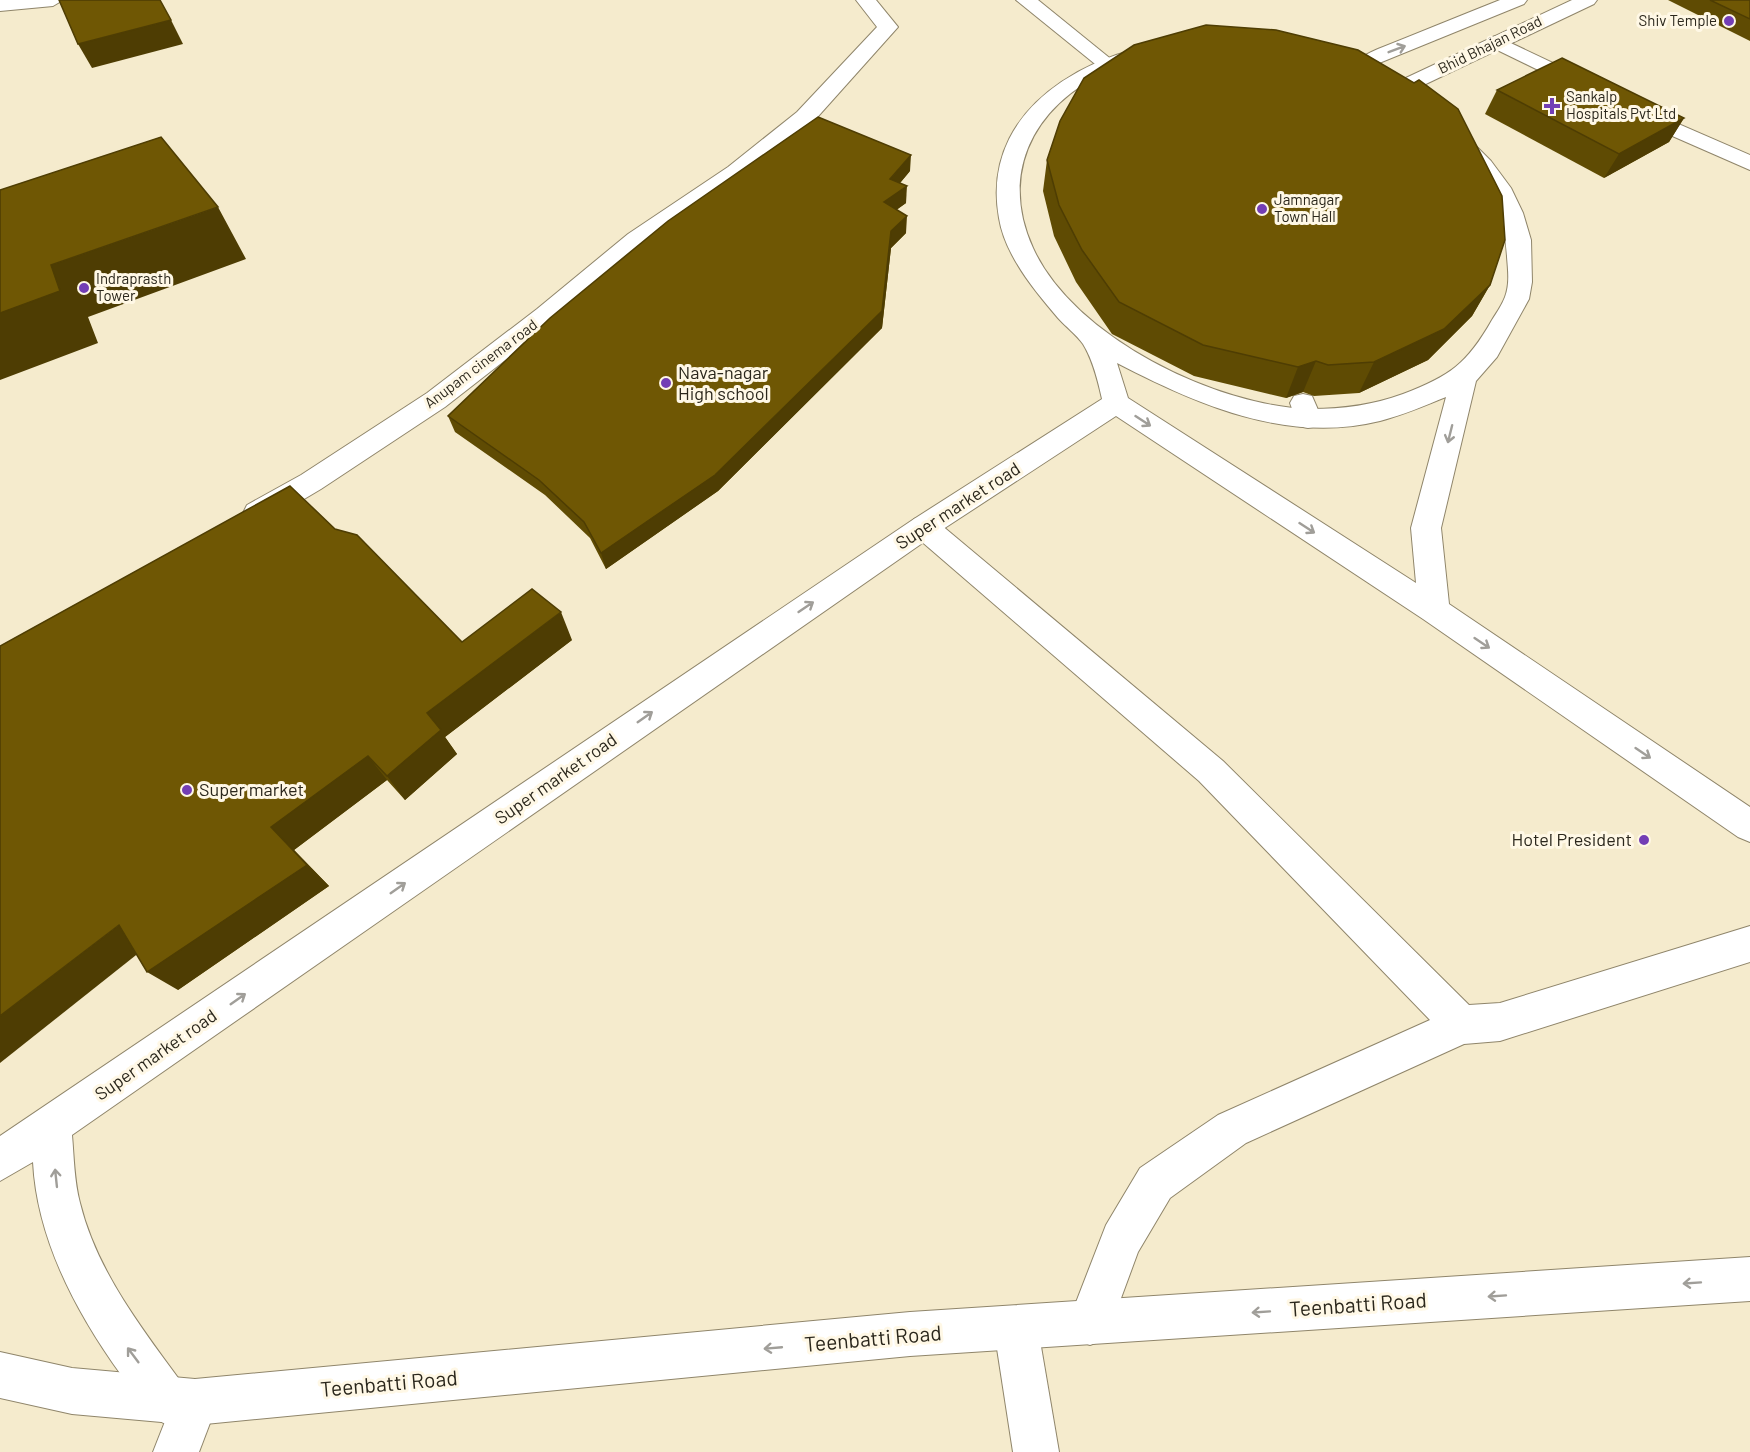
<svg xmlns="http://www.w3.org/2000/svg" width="1750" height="1452" viewBox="0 0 1750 1452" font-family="Barlow,sans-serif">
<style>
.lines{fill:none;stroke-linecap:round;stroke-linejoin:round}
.minor-casing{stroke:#8f856a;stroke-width:2}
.secondary-casing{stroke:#8f856a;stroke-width:2}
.primary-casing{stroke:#8f856a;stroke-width:2}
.minor{fill:#fff;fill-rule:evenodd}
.secondary{fill:#fff;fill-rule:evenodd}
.primary{fill:#fff;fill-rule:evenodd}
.wall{fill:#5f4b03}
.shaded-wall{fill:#4e3d03}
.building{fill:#6f5704;stroke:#4e3d03;stroke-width:1.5}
.oneway{stroke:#a09e99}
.poi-dot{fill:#733eb5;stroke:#fff8e6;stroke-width:2}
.labels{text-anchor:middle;stroke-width:6;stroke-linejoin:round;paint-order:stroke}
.far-poi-label{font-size:15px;fill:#2b271c;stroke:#fff8e6;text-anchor:start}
.far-street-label{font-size:15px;fill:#2b271c;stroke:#fff8e6}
.poi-label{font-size:18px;fill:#2b271c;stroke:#fff8e6;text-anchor:start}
.street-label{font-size:18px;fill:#2b271c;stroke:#fff8e6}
.near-street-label{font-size:21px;fill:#2b271c;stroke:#fff8e6}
</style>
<rect width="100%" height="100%" fill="#f5ebcd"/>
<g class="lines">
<defs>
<g id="minor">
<polygon points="0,0 63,0 53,6 0,11"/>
<polygon points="856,0 876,0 898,27 813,122 744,177 644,244 555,321 445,407 321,489 267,521 257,524 247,521 243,513 247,505 301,475 427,393 537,309 628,234 728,167 797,112 877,27"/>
<polygon points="1016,0 1038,0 1117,64 1114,68 1100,68"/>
<polygon points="1496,36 1593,82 1596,86 1593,90 1579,90 1489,46 1486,42 1489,38"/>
<polygon points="1637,106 1750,155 1750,170 1629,117 1626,112 1629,107"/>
<polygon points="1303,394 1312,396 1322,419 1318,426 1308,428 1298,426 1290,403 1294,396"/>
<polygon points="924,516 934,519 1223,761 1469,1005 1500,1003 1750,926 1750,962 1500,1041 1464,1044 1246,1143 1170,1198 1138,1252 1106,1339 1090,1345 1074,1339 1068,1323 1106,1225 1140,1168 1218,1115 1430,1020 1199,781 914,535 909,527 914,519"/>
<polygon points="1016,1307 1032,1313 1038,1329 1059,1452 1013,1452 994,1329 1000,1313"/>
<polygon points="195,1379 211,1386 218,1402 199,1452 153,1452 179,1386"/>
</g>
<path id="secondary" d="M1500,0h27l-3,4 -162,66 31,14 179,-84h25l-3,4 -185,88 42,29 40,40 20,27 12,25 8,27 1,42 -3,17 -32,58 -21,24 -35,147 8,76 301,203v35l-12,-5 -315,-218 -307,-203 -182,119 -862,600c2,22 2,46 8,68 17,69 63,127 104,183l7,16 -7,16 -16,7c-24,-10 -32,-28 -46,-49 -45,-62 -85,-136 -89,-214l-33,19v-45l914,-617 188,-120c-4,-18 -9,-39 -19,-55 -6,-9 -18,-18 -25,-26 -24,-28 -53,-63 -59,-100 -22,-121 116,-182 217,-179 30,1 64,9 93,16 10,2 21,7 31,8 11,1 28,-10 38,-14 41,-16 81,-33 122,-49zM1216,51c60,9 120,17 173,47 59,34 116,87 118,159 1,13 3,27 -2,40 -3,8 -8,15 -13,23 -25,44 -42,56 -89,74 -30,11 -60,15 -92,15 -94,-2 -238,-72 -278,-161 -38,-83 10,-155 91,-183 29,-10 61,-12 92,-14zM1117,363c81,42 170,81 263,58 23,-6 44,-15 66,-24l-35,131 5,55 -288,-185z"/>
<polygon id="primary" points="1750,1257 1750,1301 910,1356 195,1425 72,1414 0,1398 0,1352 72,1368 195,1379 910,1312"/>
</defs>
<use href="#minor" class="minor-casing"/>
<use href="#secondary" class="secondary-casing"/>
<use href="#primary" class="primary-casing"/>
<use href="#minor" class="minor"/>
<use href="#secondary" class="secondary"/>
<use href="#primary" class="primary"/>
</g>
<g class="wall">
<polygon points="1668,0 1750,0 1750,41"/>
<polygon points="1497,90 1684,118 1669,142 1604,178 1485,114"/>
<polygon points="1047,160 1490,285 1472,316 1428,360 1359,393 1314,396 1303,392 1286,398 1194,376 1112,334 1076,282 1054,236 1043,191"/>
<polygon points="910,171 900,183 906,203 896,210 906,233 891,248 882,328 718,491 606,569 590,538 545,495 455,432 448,416"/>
<polygon points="335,529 462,642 572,640 445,737 457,754 405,800 387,780 294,850 329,886 178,990"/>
</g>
<g class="shaded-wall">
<polygon points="171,20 183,44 92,68 78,44"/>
<polygon points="1684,118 1669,142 1604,178 1619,154"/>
<polygon points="911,155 910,171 890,195 890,179"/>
<polygon points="907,186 906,203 884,219 884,202"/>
<polygon points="218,207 246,259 88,317 98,343 0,380 0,313 51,265"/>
<polygon points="907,216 906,233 891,248 882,328 718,491 606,569 601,553 891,231"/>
<polygon points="1490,285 1472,316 1428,360 1359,393 1374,362"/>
<polygon points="1316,361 1303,392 1286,398 1298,367"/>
<polygon points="561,612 572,640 445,737 457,754 405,800 387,776 427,713"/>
<polygon points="368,756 387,780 294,850 329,886 178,990 147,972 271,827"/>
<polygon points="119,925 150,944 0,1063 0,1016"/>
</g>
<g class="building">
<polygon points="59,0 160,0 171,20 78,44"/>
<polygon points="1710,0 1750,0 1750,19"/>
<polygon points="1206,25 1276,30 1358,50 1414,83 1419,80 1458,109 1502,196 1505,240 1490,285 1444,329 1374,362 1328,365 1316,361 1298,367 1203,345 1119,302 1082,250 1059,205 1047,160 1060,121 1084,78 1134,45"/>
<polygon points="1562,58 1684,118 1619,154 1497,90"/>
<polygon points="818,117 911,155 890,179 907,186 884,202 907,216 891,231 882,311 715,475 601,553 584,522 539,480 448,416 550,318 668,221"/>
<polygon points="161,137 218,207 51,265 60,291 0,313 0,190"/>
<polygon points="290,486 335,529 357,535 462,642 532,589 561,612 427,713 441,730 387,776 368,756 271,827 307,865 147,972 119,925 0,1016 0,646"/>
</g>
<defs><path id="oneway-shaft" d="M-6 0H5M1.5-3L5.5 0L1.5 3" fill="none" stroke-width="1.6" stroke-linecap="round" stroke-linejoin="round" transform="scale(1.5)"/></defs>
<g class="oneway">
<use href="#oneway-shaft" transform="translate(1397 49) rotate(-21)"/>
<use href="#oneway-shaft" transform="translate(1143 421) rotate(33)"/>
<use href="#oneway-shaft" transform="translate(1450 434) rotate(104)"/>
<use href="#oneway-shaft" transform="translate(1307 528) rotate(33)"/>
<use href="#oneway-shaft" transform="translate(806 607) rotate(-34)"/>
<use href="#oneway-shaft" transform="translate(1482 643) rotate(34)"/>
<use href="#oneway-shaft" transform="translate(645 717) rotate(-35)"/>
<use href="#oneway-shaft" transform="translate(1643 753) rotate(34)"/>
<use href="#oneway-shaft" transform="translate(398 888) rotate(-35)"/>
<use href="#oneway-shaft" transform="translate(238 999) rotate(-35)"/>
<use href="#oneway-shaft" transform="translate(56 1178) rotate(-96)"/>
<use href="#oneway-shaft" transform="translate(1692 1283) rotate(176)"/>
<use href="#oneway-shaft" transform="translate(1497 1296) rotate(176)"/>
<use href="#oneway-shaft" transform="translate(1261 1312) rotate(176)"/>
<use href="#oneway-shaft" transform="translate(773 1348) rotate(175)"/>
<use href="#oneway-shaft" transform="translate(133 1355) rotate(-127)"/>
</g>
<g class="poi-dot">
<circle cx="1729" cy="21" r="6"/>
<path d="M1549 97h6v6h6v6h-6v6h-6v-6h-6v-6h6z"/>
<circle cx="1262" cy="209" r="6"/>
<circle cx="84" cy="288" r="6"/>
<circle cx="666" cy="383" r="6"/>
<circle cx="187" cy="790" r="6"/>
<circle cx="1644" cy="840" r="6"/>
</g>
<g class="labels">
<g class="far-poi-label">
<text x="1717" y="26" text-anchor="end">Shiv Temple</text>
<text x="1566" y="102">Sankalp<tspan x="1566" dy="17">Hospitals Pvt Ltd</tspan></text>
<text x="1274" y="205">Jamnagar<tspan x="1274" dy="17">Town Hall</tspan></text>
<text x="96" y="284">Indraprasth<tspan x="96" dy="17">Tower</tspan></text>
</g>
<g class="far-street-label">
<text transform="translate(1490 45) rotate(-26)" y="5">Bhid Bhajan Road</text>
<text transform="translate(481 364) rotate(-37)" y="5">Anupam cinema road</text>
</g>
<g class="poi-label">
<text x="678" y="379">Nava-nagar<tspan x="678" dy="21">High school</tspan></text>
<text x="199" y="796">Super market</text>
<text x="1632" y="846" text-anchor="end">Hotel President</text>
</g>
<g class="street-label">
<text transform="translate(958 506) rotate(-33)" y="6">Super market road</text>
<text transform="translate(556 779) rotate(-35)" y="6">Super market road</text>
<text transform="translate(156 1055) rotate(-35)" y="6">Super market road</text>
</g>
<g class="near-street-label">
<text transform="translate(1358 1305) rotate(-4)" y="7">Teenbatti Road</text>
<text transform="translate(873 1339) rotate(-5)" y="7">Teenbatti Road</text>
<text transform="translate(389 1384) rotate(-5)" y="7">Teenbatti Road</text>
</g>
</g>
</svg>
